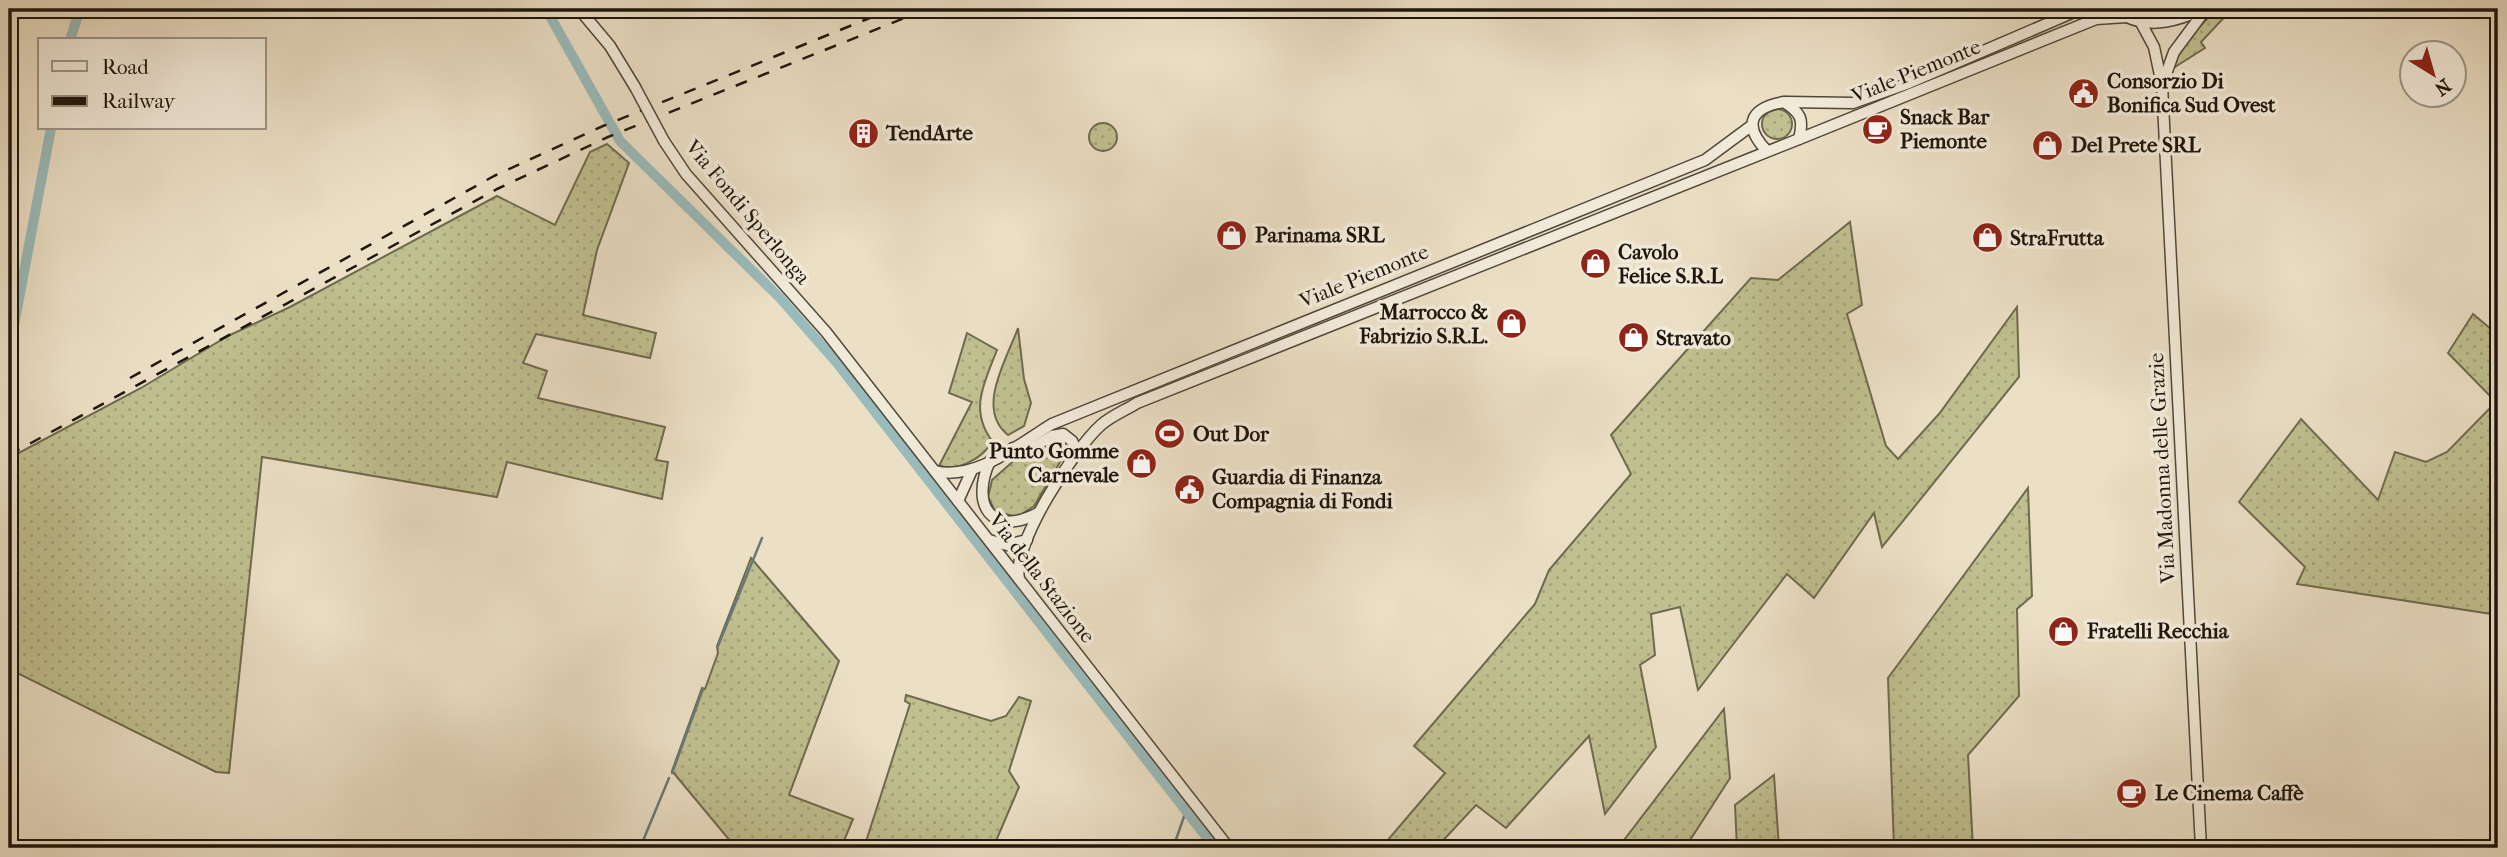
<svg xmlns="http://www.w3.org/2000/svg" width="2507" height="857" viewBox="0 0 2507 857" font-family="'IM FELL French Canon',serif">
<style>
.grass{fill:url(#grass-dots);stroke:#6f6a4e;stroke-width:2}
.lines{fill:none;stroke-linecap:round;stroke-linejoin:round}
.stream{stroke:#687975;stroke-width:2.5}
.canal{stroke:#9abbbb;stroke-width:10}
.tertiary-casing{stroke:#51483a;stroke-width:13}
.tertiary{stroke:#f2ead9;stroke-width:10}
.rail{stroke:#1e150c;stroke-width:2.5;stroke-dasharray:12 12;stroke-linecap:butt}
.tertiary-bridge-casing{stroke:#51483a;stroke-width:13;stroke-linecap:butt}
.tertiary-bridge{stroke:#f2ead9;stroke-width:10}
.labels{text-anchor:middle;stroke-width:7;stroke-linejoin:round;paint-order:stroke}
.street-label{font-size:21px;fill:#1e150c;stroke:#f2ead9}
.poi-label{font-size:21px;font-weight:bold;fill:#1e150c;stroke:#f2ead9;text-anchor:start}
</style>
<defs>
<pattern id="grass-dots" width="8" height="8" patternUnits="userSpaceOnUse" patternTransform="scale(1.75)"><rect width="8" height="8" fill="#c0bf8f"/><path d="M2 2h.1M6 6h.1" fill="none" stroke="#a5a37a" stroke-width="1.8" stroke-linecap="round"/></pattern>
</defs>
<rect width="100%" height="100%" fill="#ebdfc5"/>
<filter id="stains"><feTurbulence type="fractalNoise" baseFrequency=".00286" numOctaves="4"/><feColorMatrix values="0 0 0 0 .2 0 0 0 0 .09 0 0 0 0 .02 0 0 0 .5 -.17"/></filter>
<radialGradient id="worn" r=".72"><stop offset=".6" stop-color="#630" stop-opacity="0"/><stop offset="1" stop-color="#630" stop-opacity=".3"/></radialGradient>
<g class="grass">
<polygon points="2216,9 2232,9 2201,42 2205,48 2175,67 2173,64 2181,47"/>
<circle cx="1777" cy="124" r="15"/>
<circle cx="1103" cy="137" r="14"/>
<polygon points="607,144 629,163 597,250 583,315 656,333 650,358 536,334 523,363 547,371 538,398 665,427 656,460 668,462 662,499 507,462 497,497 262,457 229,773 216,772 9,669 9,489 15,455 141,388 228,336 290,307 497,196 555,225 590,152"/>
<polygon points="1850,222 1862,305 1847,314 1886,446 1898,459 1939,414 2017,307 2019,377 1882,547 1874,513 1814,598 1787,574 1698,690 1680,607 1651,614 1655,655 1640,665 1656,747 1605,814 1589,736 1506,828 1476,805 1436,848 1381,848 1445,773 1414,746 1535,604 1549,570 1631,474 1611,435 1751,278 1778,280"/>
<polygon points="2473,314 2498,335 2498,615 2297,584 2305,567 2239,502 2301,419 2378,500 2395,452 2426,462 2447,452 2496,402 2448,353"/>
<path d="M1018,328l6,51 7,24 -7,23 -16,9c-33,-26 -1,-76 10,-107z"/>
<path d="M967,333l30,17c-13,33 -28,60 -5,91 -8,17 -35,31 -53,25l33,-64 -23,-9z"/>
<polygon points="1056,439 1065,442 1067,450 1034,506 1017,517 995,511 988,497 992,480 1017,458 1034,456"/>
<polygon points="2028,488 2032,596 2017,609 2019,696 1968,755 1973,848 1894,848 1888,678"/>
<polygon points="751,558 839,661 789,795 853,819 841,848 736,848 672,771 702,688 705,689 718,653 717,646"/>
<polygon points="906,695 991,721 1006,716 1019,697 1031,701 1009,771 1019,787 993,848 864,848 910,704 905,701"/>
<polygon points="1724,709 1730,778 1685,848 1618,848"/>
<polygon points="1774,775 1779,848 1737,848 1735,805"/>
</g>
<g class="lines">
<g class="stream">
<polyline points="718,646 762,538"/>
<polyline points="672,773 703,689"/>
<polyline points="640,848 669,778"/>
<polyline points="1173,848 1186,811"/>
</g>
<g class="canal">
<polyline points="546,9 620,141 780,298 837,363 1215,848"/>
<polyline points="70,40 80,9"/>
<polyline points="9,352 51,128"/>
</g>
<defs>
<g id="tertiary">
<polyline points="579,9 610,46 635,87"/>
<path d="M2124,9l3,8c26,12 52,3 77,-8"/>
<polyline points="2140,21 2154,47 2162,85 2201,848"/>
<polyline points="2162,85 2174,52 2206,9"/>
<polyline points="1786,102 1853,103 1909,83 2081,9"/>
<polyline points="1799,139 2096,19 2127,17"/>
<polyline points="664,141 686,174 826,332 1229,848"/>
<polyline points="1013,448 1027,451 1052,436 1063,434 1072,441 1078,453"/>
<path d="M990,461c-20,43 1,77 48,52"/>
<path d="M935,471c41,10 84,-27 117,-47l653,-264 46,-34"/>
<polyline points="958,501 972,470"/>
<polyline points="989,540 1007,545 1027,540"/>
<path d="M1019,579c-7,-35 55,-130 82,-154 10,-9 25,-15 36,-22l662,-264c5,-20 2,-26 -15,-37 -35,6 -41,24 -17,49"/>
</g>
</defs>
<use href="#tertiary" class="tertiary-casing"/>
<use href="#tertiary" class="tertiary"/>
<g class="rail">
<polyline points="130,378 494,176 603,126 892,9"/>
<polyline points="9,455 497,189 608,137 927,9"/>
</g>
<defs>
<polyline id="tertiary-bridge" points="635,87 664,141"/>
</defs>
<use href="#tertiary-bridge" class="tertiary-bridge-casing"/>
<use href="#tertiary-bridge" class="tertiary-bridge"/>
</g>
<defs>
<symbol id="civic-disc" viewBox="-11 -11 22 22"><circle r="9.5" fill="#8f2418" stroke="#f2ead9"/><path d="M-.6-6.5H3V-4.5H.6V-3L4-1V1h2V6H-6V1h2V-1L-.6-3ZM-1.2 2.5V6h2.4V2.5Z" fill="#fff"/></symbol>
<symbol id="cafe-disc" viewBox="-11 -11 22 22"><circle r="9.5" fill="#8f2418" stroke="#f2ead9"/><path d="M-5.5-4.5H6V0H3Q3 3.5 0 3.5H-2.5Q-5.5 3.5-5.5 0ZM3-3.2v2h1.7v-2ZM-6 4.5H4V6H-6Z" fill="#fff"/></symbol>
<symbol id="building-disc" viewBox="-11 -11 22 22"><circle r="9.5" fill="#8f2418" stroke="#f2ead9"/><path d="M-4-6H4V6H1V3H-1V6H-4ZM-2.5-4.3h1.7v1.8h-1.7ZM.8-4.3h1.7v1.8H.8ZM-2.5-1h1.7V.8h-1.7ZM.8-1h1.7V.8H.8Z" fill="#fff"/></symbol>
<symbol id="shop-disc" viewBox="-11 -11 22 22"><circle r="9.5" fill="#8f2418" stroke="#f2ead9"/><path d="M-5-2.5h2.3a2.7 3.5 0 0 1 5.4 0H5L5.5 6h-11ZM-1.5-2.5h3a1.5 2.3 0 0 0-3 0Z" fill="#fff"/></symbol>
<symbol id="stadium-disc" viewBox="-11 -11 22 22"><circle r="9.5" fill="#8f2418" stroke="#f2ead9"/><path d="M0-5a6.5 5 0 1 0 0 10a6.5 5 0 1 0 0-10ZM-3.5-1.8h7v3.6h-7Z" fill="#fff"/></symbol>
</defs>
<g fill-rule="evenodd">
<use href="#civic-disc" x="2066" y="76" width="35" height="35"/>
<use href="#cafe-disc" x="1860" y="112" width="35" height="35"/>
<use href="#building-disc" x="846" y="116" width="35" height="35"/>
<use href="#shop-disc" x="2030" y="128" width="35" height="35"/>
<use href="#shop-disc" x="1214" y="218" width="35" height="35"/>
<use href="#shop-disc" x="1970" y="220" width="35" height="35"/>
<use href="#shop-disc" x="1578" y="246" width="35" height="35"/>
<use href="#shop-disc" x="1494" y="306" width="35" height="35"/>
<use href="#shop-disc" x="1616" y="320" width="35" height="35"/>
<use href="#stadium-disc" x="1152" y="416" width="35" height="35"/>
<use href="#shop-disc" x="1124" y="446" width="35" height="35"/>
<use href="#civic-disc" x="1172" y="472" width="35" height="35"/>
<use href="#shop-disc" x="2046" y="614" width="35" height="35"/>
<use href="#cafe-disc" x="2114" y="776" width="35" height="35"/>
</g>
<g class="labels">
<g class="street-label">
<text transform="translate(1916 71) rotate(-22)" y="7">Viale Piemonte</text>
<text transform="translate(748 212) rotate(50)" y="7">Via Fondi Sperlonga</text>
<text transform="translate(1364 276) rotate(-22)" y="7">Viale Piemonte</text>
<text transform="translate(2162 468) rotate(-93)" y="7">Via Madonna delle Grazie</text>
<text transform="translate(1042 578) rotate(52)" y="7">Via della Stazione</text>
</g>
<g class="poi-label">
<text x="2107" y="88">Consorzio Di<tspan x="2107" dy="24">Bonifica Sud Ovest</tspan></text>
<text x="1900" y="124">Snack Bar<tspan x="1900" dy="24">Piemonte</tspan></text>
<text x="886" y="140">TendArte</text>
<text x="2071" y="152">Del Prete SRL</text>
<text x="1255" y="242">Parinama SRL</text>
<text x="2010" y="245">StraFrutta</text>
<text x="1618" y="259">Cavolo<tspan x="1618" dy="24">Felice S.R.L</tspan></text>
<text x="1488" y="319" text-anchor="end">Marrocco &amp;<tspan x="1488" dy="24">Fabrizio S.R.L.</tspan></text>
<text x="1656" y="345">Stravato</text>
<text x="1193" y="441">Out Dor</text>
<text x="1119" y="458" text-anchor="end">Punto Gomme<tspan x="1119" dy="24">Carnevale</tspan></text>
<text x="1212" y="484">Guardia di Finanza<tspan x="1212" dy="24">Compagnia di Fondi</tspan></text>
<text x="2087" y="638">Fratelli Recchia</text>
<text x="2155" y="800">Le Cinema Caffè</text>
</g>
</g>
<rect width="2507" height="857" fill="none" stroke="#ebdfc5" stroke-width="35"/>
<rect x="10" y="10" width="2486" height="836" fill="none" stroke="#1e150c" stroke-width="3.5"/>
<rect x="18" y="18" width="2472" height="822" fill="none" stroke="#1e150c" stroke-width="2"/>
<rect x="38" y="38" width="228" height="91" fill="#f2ead9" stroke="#9d9587" stroke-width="2"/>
<rect x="52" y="61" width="35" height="10" fill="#f2ead9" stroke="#9d9587" stroke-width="2"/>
<text x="102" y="74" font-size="21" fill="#1e150c">Road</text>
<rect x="52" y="96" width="35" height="10" fill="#1e150c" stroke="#9d9587" stroke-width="2"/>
<text x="102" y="108" font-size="21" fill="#1e150c">Railway</text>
<g transform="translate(2433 74) rotate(143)"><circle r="33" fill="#f2ead9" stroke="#9d9587" stroke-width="2"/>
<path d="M0-5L12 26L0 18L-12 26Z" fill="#8f2418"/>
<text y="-10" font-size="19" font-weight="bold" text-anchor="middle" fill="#1e150c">N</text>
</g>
<rect width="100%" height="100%" filter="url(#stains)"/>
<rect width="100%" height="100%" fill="url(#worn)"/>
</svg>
